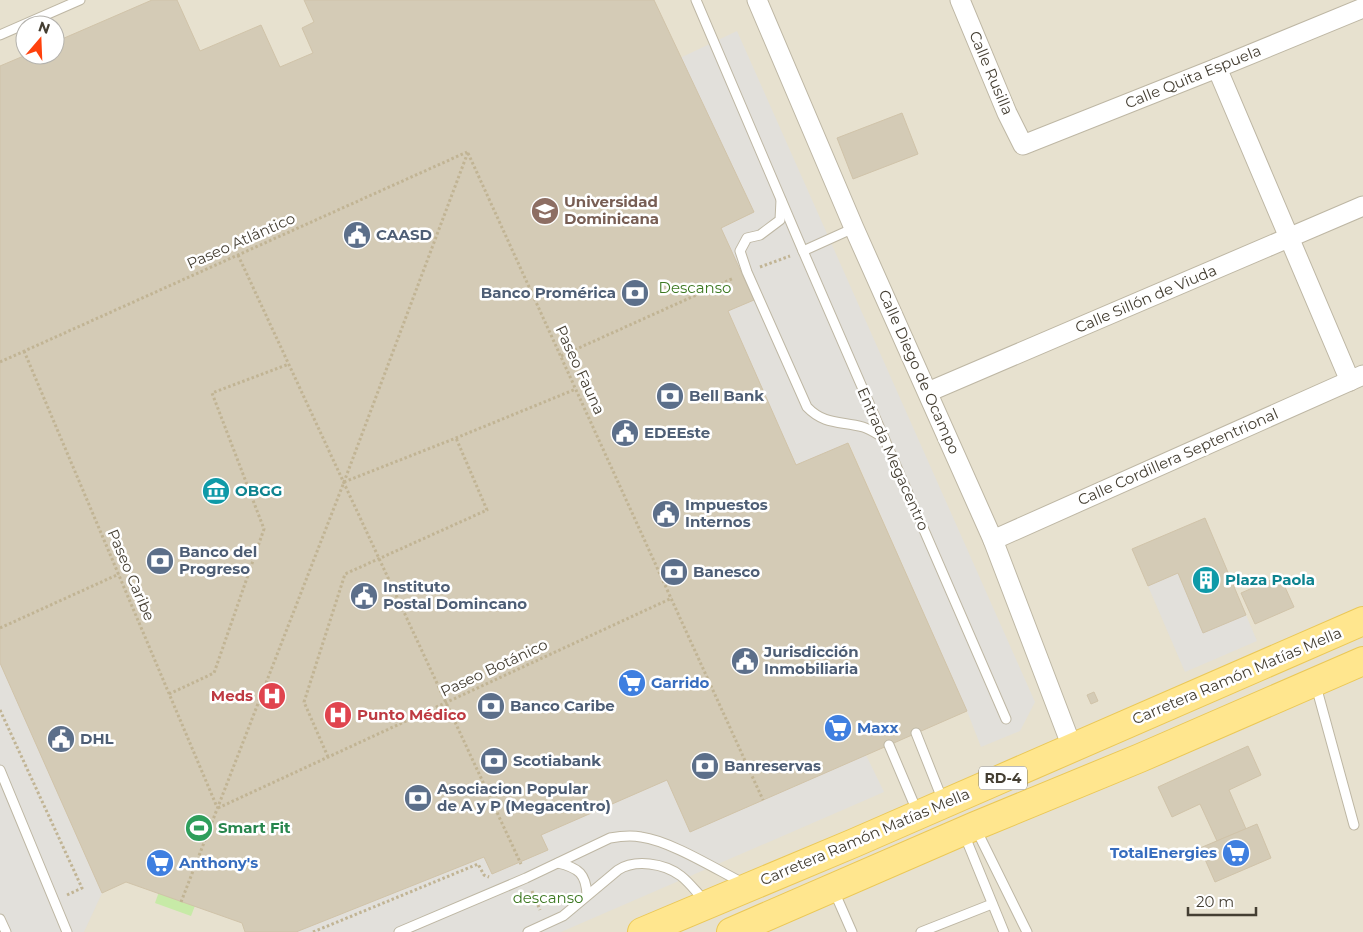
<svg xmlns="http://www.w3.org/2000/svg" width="1363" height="932" viewBox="0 0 1363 932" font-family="Montserrat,sans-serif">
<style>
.residential{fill:#e7e1cf;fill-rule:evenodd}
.green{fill:#c7eaa7}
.parking{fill:#e2e0db}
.building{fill:#d4cbb6;stroke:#d0c3a9}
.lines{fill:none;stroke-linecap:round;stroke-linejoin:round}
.service-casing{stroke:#beb7a4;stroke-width:11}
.minor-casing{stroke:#beb7a4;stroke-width:21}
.primary-casing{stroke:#ebc857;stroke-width:30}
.path{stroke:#c1b494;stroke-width:3;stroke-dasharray:2.5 2.5;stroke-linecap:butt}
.service{stroke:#fff;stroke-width:9}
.minor{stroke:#fff;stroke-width:19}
.primary{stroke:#ffe68e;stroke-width:28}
.labels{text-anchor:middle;stroke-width:5;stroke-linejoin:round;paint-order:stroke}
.shield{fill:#fff;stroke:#7c7870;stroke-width:1}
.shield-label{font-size:14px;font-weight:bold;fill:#443e32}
.street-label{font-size:15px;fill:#443e32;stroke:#fff}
.education-label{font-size:15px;font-weight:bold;fill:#785e54;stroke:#fff;text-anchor:start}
.service-label{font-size:15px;font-weight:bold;fill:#4e5e75;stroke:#fff;text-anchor:start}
.park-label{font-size:15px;fill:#3d7922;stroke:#fff}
.culture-label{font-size:15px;font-weight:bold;fill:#0d838f;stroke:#fff;text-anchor:start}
.shop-label{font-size:15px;font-weight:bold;fill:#366cbe;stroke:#fff;text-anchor:start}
.health-label{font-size:15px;font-weight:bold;fill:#be3a42;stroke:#fff;text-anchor:end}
.leisure-label{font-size:15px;font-weight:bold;fill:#27864d;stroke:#fff;text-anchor:start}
</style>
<rect width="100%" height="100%" fill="#f2eee2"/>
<path class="residential" d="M0,0h1363v932h-1363zM25,25h30v30h-30z"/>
<polygon class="green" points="161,886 198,898 191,916 155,903"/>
<g class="parking">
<polygon points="737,31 1035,702 1020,731 981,747 967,711 849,443 796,465 728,311 721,228 754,212 680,58"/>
<polygon points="1178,573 1203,632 1246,615 1257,641 1185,672 1148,586"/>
<polygon points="0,662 102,893 84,932 0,932"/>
<polygon points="866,755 884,792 561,932 296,932 484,857 492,873 548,850 541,835 667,780 690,832"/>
</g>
<g class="building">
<polygon points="152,0 177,0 200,51 261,25 280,67 313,53 302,28 314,22 304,0 654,0 754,212 721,228 754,300 728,311 796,465 848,443 967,711 690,832 667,780 541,835 548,850 492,874 484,857 296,932 245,932 242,923 126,882 102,893 0,663 0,66 26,55 55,55 55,42"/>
<polygon points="902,113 918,154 853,179 837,138"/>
<polygon points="1205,518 1246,615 1203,633 1178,573 1148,586 1132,549"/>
<polygon points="1280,576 1294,607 1255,624 1241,593"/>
<polygon points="1094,692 1098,701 1091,704 1087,695"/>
<polygon points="1248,746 1261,775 1229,790 1246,829 1217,841 1200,804 1172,817 1158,787"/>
<polygon points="1257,824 1271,858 1215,882 1200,848"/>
</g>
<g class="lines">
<defs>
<g id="service">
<polyline points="696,0 803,251"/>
<polyline points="0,35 80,0"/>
<path d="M781,200l-1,20 -20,15 -13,3 -7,13 7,21 60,135c17,18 34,14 56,20 7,2 14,7 21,11"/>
<polyline points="854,228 803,251 1006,719"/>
<polyline points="1316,686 1354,825"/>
<polyline points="916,733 943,801"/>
<polyline points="889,745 917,811"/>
<polyline points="0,770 67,932"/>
<polyline points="976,829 1027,932"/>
<polyline points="964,834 1004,932"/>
<path d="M558,863c21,5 28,11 29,32"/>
<polyline points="834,891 852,932"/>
<polyline points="0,919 6,932"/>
<path d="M399,932l127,-54 84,-40c11,-2 21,-3 31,-1 30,4 76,33 104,47"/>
<path d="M528,932l35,-16 55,-46c17,-11 46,-7 63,6 9,7 16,17 24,25"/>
<polyline points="921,932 992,904"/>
</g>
<g id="minor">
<polyline points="757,0 854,228 993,540 1072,747"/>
<polyline points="960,0 1007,113 1023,145 1217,68 1363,8"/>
<polyline points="1217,68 1350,381"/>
<polyline points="928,392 1363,206"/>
<polyline points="993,540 1363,375"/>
</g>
<g id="primary">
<polyline points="642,932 854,843 1363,621"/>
<polyline points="731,932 975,826 1140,758 1363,661"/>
</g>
</defs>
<use href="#service" class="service-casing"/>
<use href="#minor" class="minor-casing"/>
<use href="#primary" class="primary-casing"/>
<g class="path">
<polyline points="468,153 763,800"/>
<polyline points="238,255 521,864"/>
<polyline points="760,267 790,256"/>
<polyline points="24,351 217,807"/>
<polyline points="561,356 734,278"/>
<polyline points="0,362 467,152"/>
<polyline points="344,482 456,438 576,389"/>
<polyline points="0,628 119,574"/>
<polyline points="169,694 214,673 264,529 212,393 289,364"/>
<polyline points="0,710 82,888 67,895"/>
<polyline points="328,757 304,702 345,574 487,510 456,438"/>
<polyline points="218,808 672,598"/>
<polyline points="532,891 540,910"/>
<polyline points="181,902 344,482 468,152"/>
<polyline points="313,932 478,864 484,875 489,877"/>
</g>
<use href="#service" class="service"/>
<use href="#minor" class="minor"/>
<use href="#primary" class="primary"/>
</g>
<defs>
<symbol id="university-disc" viewBox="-11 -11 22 22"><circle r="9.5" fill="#8d6e63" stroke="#fff"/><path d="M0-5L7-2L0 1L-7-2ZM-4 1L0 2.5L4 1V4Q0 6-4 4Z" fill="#fff"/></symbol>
<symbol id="civic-disc" viewBox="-11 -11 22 22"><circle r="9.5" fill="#5c6f8a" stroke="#fff"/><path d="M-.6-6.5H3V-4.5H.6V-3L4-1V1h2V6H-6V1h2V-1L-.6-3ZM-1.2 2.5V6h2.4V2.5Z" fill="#fff"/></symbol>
<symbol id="bank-disc" viewBox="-11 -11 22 22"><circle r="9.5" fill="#5c6f8a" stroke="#fff"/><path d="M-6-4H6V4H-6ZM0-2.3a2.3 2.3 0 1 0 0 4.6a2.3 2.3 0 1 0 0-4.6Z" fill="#fff"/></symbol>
<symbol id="museum-disc" viewBox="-11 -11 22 22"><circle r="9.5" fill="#0f9aa8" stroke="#fff"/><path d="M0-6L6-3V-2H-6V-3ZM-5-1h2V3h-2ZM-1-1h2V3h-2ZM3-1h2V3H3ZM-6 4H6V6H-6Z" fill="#fff"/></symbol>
<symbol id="building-disc" viewBox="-11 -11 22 22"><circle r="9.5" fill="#0f9aa8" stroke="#fff"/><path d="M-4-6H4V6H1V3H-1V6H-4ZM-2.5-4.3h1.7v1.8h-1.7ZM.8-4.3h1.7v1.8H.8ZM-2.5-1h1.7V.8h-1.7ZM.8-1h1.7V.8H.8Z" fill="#fff"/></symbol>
<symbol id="supermarket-disc" viewBox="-11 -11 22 22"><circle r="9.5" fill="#3f7fe0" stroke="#fff"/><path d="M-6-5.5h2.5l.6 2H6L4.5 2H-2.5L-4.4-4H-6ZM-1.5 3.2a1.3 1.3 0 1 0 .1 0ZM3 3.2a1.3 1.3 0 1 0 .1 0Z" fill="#fff"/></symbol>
<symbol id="hospital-disc" viewBox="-11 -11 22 22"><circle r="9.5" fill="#e0444e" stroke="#fff"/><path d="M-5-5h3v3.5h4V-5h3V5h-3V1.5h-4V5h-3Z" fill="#fff"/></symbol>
<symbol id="stadium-disc" viewBox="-11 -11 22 22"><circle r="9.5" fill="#2e9e5b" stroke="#fff"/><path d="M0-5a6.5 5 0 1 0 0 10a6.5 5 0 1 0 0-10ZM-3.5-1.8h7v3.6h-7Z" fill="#fff"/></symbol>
</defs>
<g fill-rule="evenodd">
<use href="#university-disc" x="529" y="195" width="32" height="32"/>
<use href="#civic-disc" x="341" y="219" width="32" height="32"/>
<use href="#bank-disc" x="619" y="277" width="32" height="32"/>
<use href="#bank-disc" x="654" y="380" width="32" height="32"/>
<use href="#civic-disc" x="609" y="417" width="32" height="32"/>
<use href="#museum-disc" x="200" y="475" width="32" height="32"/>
<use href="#civic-disc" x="650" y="498" width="32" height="32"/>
<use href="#bank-disc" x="144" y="545" width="32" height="32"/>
<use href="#bank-disc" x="658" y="556" width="32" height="32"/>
<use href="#building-disc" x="1190" y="564" width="32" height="32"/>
<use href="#civic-disc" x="348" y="580" width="32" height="32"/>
<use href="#civic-disc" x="729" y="645" width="32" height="32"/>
<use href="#supermarket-disc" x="616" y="667" width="32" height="32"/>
<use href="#hospital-disc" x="256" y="680" width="32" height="32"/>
<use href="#bank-disc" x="475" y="690" width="32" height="32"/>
<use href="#hospital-disc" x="322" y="699" width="32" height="32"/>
<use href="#supermarket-disc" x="822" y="712" width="32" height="32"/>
<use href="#civic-disc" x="45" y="723" width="32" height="32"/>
<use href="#bank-disc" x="478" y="745" width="32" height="32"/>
<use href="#bank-disc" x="689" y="750" width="32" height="32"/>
<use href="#bank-disc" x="402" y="782" width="32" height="32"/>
<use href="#stadium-disc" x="183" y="812" width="32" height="32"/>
<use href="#supermarket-disc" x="1220" y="837" width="32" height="32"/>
<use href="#supermarket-disc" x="144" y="847" width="32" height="32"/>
</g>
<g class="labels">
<rect class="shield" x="979" y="766.5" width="48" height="23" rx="4"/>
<g class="shield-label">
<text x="1003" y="783">RD-4</text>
</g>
<g class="street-label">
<text transform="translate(991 73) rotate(67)" y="5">Calle Rusilla</text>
<text transform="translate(1193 77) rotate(-22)" y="5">Calle Quita Espuela</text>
<text transform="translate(241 241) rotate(-24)" y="5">Paseo Atlántico</text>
<text transform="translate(1146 299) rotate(-23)" y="5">Calle Sillón de Viuda</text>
<text transform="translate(580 370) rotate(65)" y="5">Paseo Fauna</text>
<text transform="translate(919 372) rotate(66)" y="5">Calle Diego de Ocampo</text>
<text transform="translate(1178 457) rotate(-24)" y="5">Calle Cordillera Septentrional</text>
<text transform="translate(893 459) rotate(66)" y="5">Entrada Megacentro</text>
<text transform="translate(131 575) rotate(67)" y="5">Paseo Caribe</text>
<text transform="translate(494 668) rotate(-25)" y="5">Paseo Botánico</text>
<text transform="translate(1237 676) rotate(-23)" y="5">Carretera Ramón Matías Mella</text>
<text transform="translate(865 837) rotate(-23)" y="5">Carretera Ramón Matías Mella</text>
</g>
<g class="education-label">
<text x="564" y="207">Universidad<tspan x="564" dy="17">Dominicana</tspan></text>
</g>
<g class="service-label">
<text x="376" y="240">CAASD</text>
<text x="616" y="298" text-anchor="end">Banco Promérica</text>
<text x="689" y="401">Bell Bank</text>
<text x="644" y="438">EDEEste</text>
<text x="685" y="510">Impuestos<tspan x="685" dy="17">Internos</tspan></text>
<text x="179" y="557">Banco del<tspan x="179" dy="17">Progreso</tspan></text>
<text x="693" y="577">Banesco</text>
<text x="383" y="592">Instituto<tspan x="383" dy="17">Postal Domincano</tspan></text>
<text x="764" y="657">Jurisdicción<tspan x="764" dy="17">Inmobiliaria</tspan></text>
<text x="510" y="711">Banco Caribe</text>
<text x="80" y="744">DHL</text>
<text x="513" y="766">Scotiabank</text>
<text x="724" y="771">Banreservas</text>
<text x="437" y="794">Asociacion Popular<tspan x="437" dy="17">de A y P (Megacentro)</tspan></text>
</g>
<g class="park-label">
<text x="695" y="293">Descanso</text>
<text x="548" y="903">descanso</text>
</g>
<g class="culture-label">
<text x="235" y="496">OBGG</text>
<text x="1225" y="585">Plaza Paola</text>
</g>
<g class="shop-label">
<text x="651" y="688">Garrido</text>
<text x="857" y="733">Maxx</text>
<text x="1217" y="858" text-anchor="end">TotalEnergies</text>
<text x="179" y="868">Anthony's</text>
</g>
<g class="health-label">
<text x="253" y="701">Meds</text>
<text x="357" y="720" text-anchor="start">Punto Médico</text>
</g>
<g class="leisure-label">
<text x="218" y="833">Smart Fit</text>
</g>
</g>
<g transform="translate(40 40) rotate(19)"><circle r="24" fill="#ffffff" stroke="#b4b2ad"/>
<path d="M0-4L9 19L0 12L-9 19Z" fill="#ff410c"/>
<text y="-8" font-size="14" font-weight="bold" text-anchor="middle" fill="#443e32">N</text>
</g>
<path d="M1188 907v8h68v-8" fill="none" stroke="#443e32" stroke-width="2.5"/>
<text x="1196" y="907" font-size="15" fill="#443e32" stroke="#ffffff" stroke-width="4" paint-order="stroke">20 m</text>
</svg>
